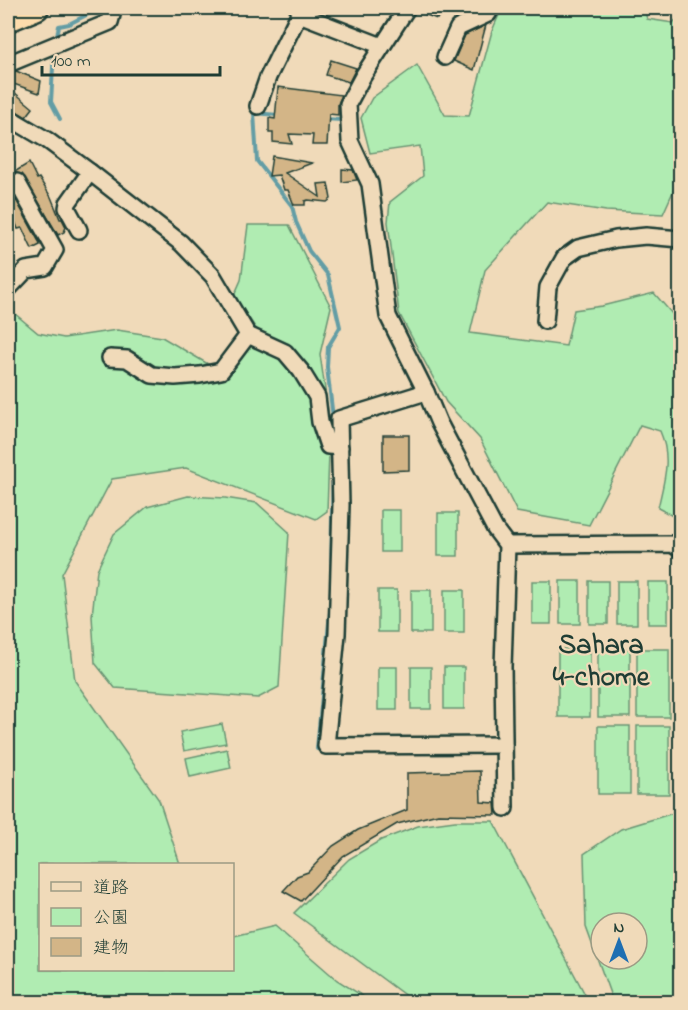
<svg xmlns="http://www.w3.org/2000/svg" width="688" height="1010" viewBox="0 0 688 1010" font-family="'Indie Flower','Klee One',sans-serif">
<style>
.green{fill:#b0ecb2;stroke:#689473;stroke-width:1.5;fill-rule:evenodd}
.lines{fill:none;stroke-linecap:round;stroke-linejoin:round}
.stream{stroke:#639da5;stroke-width:4}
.building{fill:#d3b587;stroke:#1f3d34;stroke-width:1.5}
.minor-casing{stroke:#1f3d34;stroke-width:20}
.highway-casing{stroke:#1f3d34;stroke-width:27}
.minor{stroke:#f0dab9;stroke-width:15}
.highway{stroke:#fddcac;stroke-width:22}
.labels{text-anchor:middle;stroke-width:4.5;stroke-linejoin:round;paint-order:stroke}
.neighbourhood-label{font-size:28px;font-weight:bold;fill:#1f3d34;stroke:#f0dab9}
</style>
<rect width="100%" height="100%" fill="#f0dab9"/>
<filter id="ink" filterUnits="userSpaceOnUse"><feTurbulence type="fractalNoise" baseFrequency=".0167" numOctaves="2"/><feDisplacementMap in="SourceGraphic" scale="12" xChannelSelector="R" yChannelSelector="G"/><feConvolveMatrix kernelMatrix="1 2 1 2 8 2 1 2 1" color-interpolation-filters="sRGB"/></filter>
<g filter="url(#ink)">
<g class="green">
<path d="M502,8h142l3,11 26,4 7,-8v161l-17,38 -57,-3 -59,-9 -62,68 -15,63 96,13 8,-36 28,-4 52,-13 26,30v197l-22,-12c6,-28 14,-49 2,-77l-20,-6 -51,100 -72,-13 -37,-73 -34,-37 -47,-89 -11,-91 2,-20 33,-26 -3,-30 -50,7 -9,-35 11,-20 45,-33 28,50 24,1 23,-85z"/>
<polygon points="248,225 289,225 331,307 320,354 330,425 327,511 316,519 186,468 112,479 62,574 75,681 159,800 180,864 40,864 40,970 232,970 233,936 275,926 337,980 372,1002 8,1002 8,308 38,333 64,338 117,330 162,337 213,367 257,330 234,296 241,280"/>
<polygon points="188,496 225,498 257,503 289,532 279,687 258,698 115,688 95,663 92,616 97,570 114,534 147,507"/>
<rect x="381" y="510" width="19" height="42"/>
<rect x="438" y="513" width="20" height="43"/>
<rect x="532" y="581" width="19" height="43"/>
<rect x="560" y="581" width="20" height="43"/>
<rect x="589" y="581" width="19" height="43"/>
<rect x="617" y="581" width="20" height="43"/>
<rect x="648" y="582" width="20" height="42"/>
<rect x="378" y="590" width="19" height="42"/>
<rect x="411" y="590" width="20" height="43"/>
<rect x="444" y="590" width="20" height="43"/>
<rect x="558" y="649" width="32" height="68"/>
<rect x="598" y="649" width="32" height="68"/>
<rect x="637" y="649" width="32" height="68"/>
<rect x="378" y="667" width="19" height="43"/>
<rect x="411" y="667" width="20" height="42"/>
<rect x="444" y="667" width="20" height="42"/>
<polygon points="222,724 226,743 184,751 180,732"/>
<rect x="598" y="726" width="32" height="68"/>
<rect x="637" y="726" width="32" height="68"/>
<polygon points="227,749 231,768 190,777 186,758"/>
<path d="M680,811v191h-67l-27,-75 -2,-73 37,-25zM601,923h36v36h-36z"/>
<polygon points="455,821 493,821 589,1002 414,1002 294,913 349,859 381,840 418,826"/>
</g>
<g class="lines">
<g class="stream">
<polyline points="56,40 59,26 69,24 100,8"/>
<polyline points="54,50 51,102 60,119"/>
<polyline points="278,115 254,113 257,161 292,206 296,222 309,251 328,275 340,327 328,347 327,367 333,418"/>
<polyline points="324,119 342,120"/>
<polyline points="331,577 333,459"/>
<polyline points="317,749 330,612"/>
</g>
</g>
<g class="building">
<polygon points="417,8 443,8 437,19 416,11"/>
<polygon points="486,25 474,70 454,61 465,35"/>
<polygon points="331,60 356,68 349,82 326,75"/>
<polygon points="16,71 41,81 39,93 8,82 8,74"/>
<polygon points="8,87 33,108 26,117 8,106"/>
<polygon points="278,87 342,95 338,104 338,115 329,114 327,145 312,145 313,135 289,134 292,144 273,142 273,133 269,133 269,118 275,119"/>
<polygon points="272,156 312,163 285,173 320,197 318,184 328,183 331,199 327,202 308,200 305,201 305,205 294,205 288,190 284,190 279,175 269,176"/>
<polygon points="29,163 37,179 39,178 51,197 60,219 62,219 66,227 64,232 58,235 22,174 13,173 8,181 8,176"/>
<polygon points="342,169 353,170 357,180 342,182"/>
<polygon points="16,200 39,242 40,245 32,249 22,228 18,229 14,219 8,212 8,209"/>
<polygon points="383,435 409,435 409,470 383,471"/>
<polygon points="480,771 481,802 495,803 496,815 438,814 397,824 343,856 301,901 283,891 297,876 308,872 333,846 358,830 407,810 407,773"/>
</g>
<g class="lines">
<defs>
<g id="minor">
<polyline points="407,8 363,76 348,104 350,141 370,184 388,316 426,392 439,423 495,529 507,545 503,667 505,808"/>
<polyline points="445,57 458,28 488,14 491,8"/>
<polyline points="8,64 110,22 112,15 111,8"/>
<polyline points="258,106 268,77 299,14 382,46"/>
<polyline points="8,117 47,140 90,172 181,243 213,276 248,335"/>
<polyline points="79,230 67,208 68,203 90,172"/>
<polyline points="8,289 26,270 45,267 55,250 17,182"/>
<polyline points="545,321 548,287 564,258 578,248 616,239 646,236 680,239"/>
<polyline points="110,358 127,359 152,375 175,377 200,375 221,371 248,335 285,352 301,371 317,397 320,422 328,446 340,447"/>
<polyline points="426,392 339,419 341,505 337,634 326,746 504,745"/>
<polyline points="507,545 672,544 680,549"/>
</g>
<polyline id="highway" points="8,20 37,8"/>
</defs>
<use href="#minor" class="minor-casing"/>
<use href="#highway" class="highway-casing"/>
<use href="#minor" class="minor"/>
<use href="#highway" class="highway"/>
</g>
</g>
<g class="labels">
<g class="neighbourhood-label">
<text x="601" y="653">Sahara<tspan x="601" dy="32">4-chome</tspan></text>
</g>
</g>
<rect width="688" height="1010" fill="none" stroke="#f0dab9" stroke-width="30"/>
<rect x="15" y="15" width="658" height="980" fill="none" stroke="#1f3d34" stroke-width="2" filter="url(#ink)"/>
<rect x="39" y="863" width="195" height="108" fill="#f0dab9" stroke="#9c9b84" stroke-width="1.5"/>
<rect x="51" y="882" width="30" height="9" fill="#f0dab9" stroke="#9c9b84" stroke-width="1.5"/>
<text x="93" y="893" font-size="18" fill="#1f3d34">道路</text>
<rect x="51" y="908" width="30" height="18" fill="#b0ecb2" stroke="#9c9b84" stroke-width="1.5"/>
<text x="93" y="923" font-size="18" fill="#1f3d34">公園</text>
<rect x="51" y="938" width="30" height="18" fill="#d3b587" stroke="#9c9b84" stroke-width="1.5"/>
<text x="93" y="953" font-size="18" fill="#1f3d34">建物</text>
<g transform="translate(619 941)"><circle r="28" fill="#f0dab9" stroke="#9c9b84" stroke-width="1.5"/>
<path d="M0-4.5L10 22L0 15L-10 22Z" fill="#1f6fb2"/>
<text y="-9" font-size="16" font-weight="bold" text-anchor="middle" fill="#1f3d34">N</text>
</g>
<path d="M42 66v9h178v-9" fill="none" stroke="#1f3d34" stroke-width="3"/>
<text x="51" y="66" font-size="18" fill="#1f3d34" stroke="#f0dab9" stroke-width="4.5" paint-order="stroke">100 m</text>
</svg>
